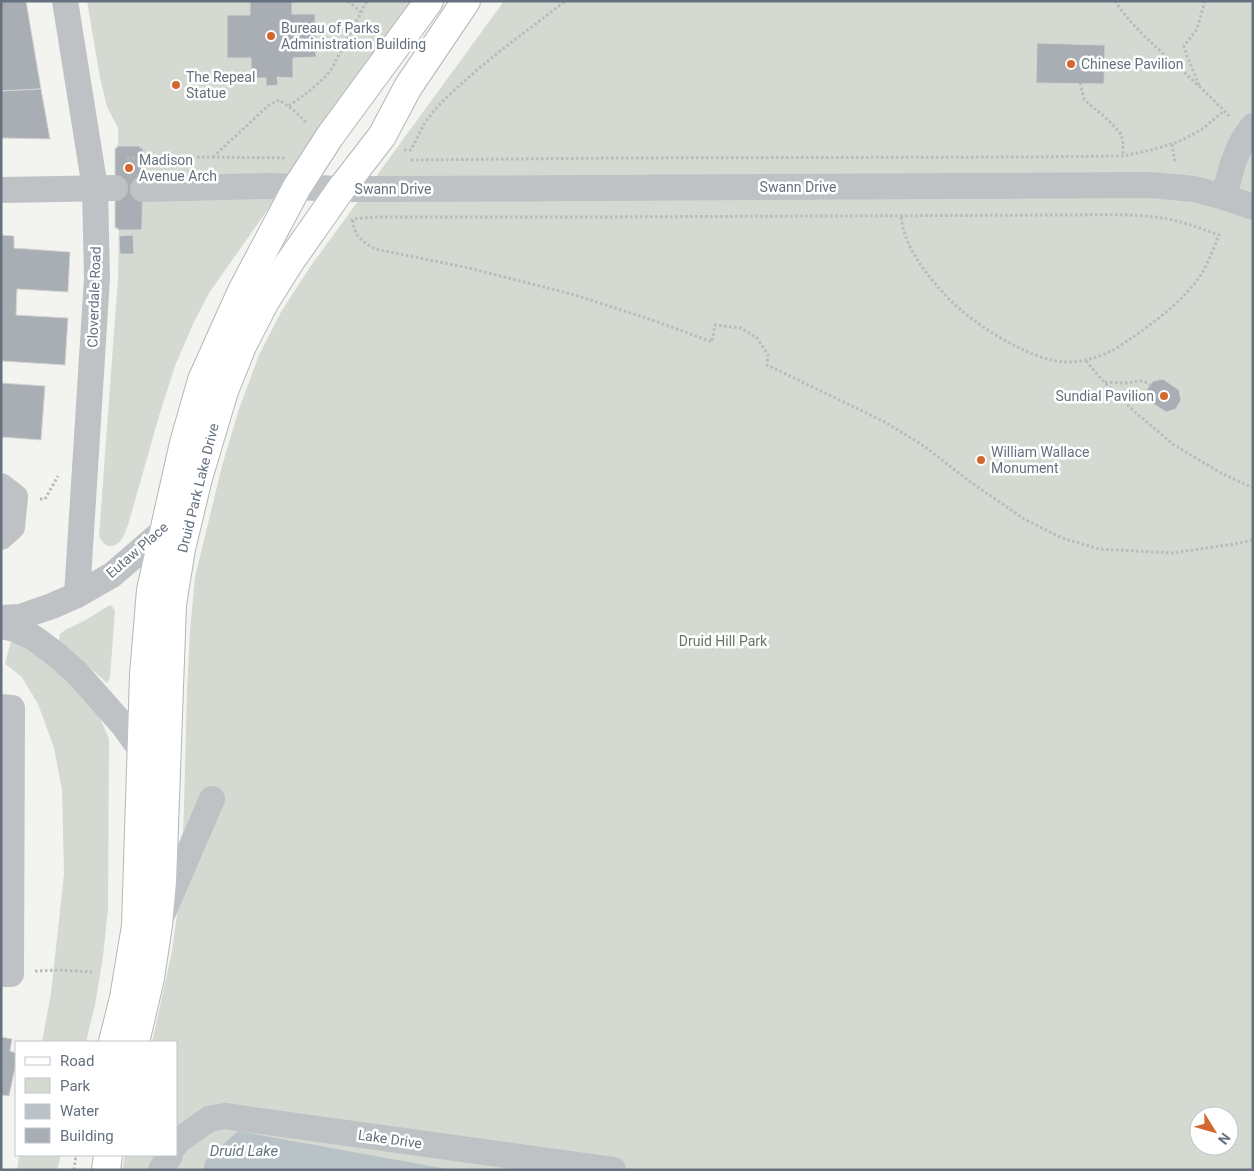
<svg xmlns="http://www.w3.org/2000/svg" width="1254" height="1171" viewBox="0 0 1254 1171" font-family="Roboto,sans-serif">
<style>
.green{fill:#d4dad1;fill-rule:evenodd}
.water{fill:#b9c2c7}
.building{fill:#a8aeb3;stroke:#d5d5d3}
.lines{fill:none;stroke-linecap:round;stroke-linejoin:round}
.major-casing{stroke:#b3b6b9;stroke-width:30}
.path{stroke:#b9bbbd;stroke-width:3;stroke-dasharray:2.5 2.5;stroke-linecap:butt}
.minor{stroke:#bfc2c5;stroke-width:26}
.major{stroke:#fff;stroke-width:28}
.poi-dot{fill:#d36730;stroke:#fff;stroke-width:2}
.labels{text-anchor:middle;stroke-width:5;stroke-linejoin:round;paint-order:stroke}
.poi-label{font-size:14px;fill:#65717e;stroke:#fff;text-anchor:start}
.street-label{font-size:14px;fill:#65717e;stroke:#fff}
.park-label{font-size:14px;fill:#657663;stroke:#fff}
.water-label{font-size:15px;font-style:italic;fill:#667883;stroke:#fff}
</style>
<rect width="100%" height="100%" fill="#f3f4f0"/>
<g class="green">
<path d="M87,1h326l-102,142 -47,72 -55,78 -15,29 -19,44 -16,50 -31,109c-2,5 -4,11 -7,15 -8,11 -18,6 -22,-4l19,-258 1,-49 -1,-101 -11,-21 -7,-29z"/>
<path d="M504,1h749v1169h-1131l3,-15h51v-113h-24l20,-91 9,-67 3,-78 3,-115 3,-61 5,-53 27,-111 17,-57 20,-54 22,-43 29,-45zM1199,1116h30v30h-30z"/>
<polygon points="110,605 113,607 115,611 110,678 107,683 77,656 61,645 59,640 60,634 65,630 84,621"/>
<polygon points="12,637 42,654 98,713 109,739 108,908 103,957 95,1005 86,1042 42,1042 51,993 64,874 62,790 54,748 38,704 21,676 5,664"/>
<polygon points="19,1155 61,1155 57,1170 17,1170"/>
</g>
<polygon class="water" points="238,1131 452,1170 203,1170 206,1160"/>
<g class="building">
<polygon points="1,1 26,1 41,89 1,91"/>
<polygon points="250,1 292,1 292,14 315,14 316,57 293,58 293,78 277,77 278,85 266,86 266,78 251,78 251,58 227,58 227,15 250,15"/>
<polygon points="1037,43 1105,45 1104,84 1036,83"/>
<polygon points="41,89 50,139 1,138 1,91"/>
<polygon points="117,146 140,146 140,148 143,148 142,229 140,230 118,230 118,228 115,228 115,148 117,148"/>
<polygon points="1,235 14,236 14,248 70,252 68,292 17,289 16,315 68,318 65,365 1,361"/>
<polygon points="133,235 134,254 120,254 119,236"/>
<polygon points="1163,379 1179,390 1181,400 1176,409 1166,412 1149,401 1146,391 1153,381"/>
<polygon points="1,383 45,386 41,440 1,437"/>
<polygon points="1,1037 12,1039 10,1051 16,1053 16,1063 9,1096 1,1095"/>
</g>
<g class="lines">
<defs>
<g id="major">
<polyline points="113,1042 124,998 136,926 144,675 151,590 184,443 202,380 242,291 297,187 330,136 429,1"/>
<polyline points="135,1042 150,978 158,925 162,881 172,604 181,549 198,478 224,391 242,346 264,303 289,263 341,189 382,136 408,87 466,1"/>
<polyline points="106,1170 108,1155"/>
</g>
</defs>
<use href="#major" class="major-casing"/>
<g class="path">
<polyline points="348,1 361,12"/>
<path d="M1115,1c16,25 40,45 61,64 18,16 36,33 53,51"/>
<polyline points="1080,83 1084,99 1089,104 1105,117 1115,127 1121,134 1123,143 1123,156"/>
<polyline points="1199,85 1187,56 1184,46 1197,29 1205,1"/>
<path d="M289,106c15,-11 30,-21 42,-36l36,-69"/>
<polyline points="1172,144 1175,163"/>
<path d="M404,150h7c4,-8 8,-16 12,-24 11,-18 29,-34 45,-48 31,-28 65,-51 97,-77"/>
<path d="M213,157l56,-52 10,-5c11,7 20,14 28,24"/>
<polyline points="127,158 213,157 287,158"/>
<polyline points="411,160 612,158 1026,157 1123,156 1151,150 1178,142 1201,130 1224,111"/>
<path d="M353,220c0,15 10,22 22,29l94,19 106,27 77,25 60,22 3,-17 26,3 16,10 11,17 -1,10 118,57 39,24 45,35 55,38 38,19 37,11 74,4 61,-9 19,-4"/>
<path d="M351,221l2,-2 21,-2h214l483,-2c32,0 65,-2 96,4 18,3 35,10 52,16 -5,12 -10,26 -17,38 -16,26 -47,49 -72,66 -6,4 -12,9 -19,12 -14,7 -29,11 -44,11 -35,0 -94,-38 -118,-63 -22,-24 -44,-49 -48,-83"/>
<polyline points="1086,361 1104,382 1136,413 1174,445 1221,473 1253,488"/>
<path d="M1105,382c7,0 14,1 21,1 6,0 11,-3 17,-2 3,1 4,2 7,4"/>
<polyline points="40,499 45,499 58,476"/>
<polyline points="35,971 61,970 92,972"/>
<polyline points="74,1170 76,1155"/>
</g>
<g class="minor">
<polyline points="65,1 95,188 97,278 77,595"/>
<polyline points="143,189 269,186 341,189 393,189 1150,185 1194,189 1224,197 1253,207"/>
<polyline points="1,190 115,188"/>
<path d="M1224,197c6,-25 12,-51 29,-71"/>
<polyline points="1,486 15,497 12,527 1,537"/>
<polyline points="1,618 20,617 52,606 77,595 112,575 163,531 173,519"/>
<polyline points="1,626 15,629 34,638 58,656 78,674 123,725 141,750"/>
<polyline points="1,707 12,708 11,974 1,974"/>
<polyline points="161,917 212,799"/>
<polyline points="176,1144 178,1141 209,1119 225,1116 613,1170"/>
<polyline points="161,1170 170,1155"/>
</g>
<use href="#major" class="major"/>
</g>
<g class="poi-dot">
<circle cx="271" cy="36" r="5"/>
<circle cx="1071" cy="64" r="5"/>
<circle cx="176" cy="85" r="5"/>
<circle cx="129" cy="168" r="5"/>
<circle cx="1164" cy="396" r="5"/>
<circle cx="981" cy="460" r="5"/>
</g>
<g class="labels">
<g class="poi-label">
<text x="281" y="33">Bureau of Parks<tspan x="281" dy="16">Administration Building</tspan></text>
<text x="1081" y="69">Chinese Pavilion</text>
<text x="186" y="82">The Repeal<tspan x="186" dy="16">Statue</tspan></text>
<text x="139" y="165">Madison<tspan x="139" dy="16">Avenue Arch</tspan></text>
<text x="1154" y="401" text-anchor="end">Sundial Pavilion</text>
<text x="991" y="457">William Wallace<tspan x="991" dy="16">Monument</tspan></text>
</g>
<g class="street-label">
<text x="798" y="192">Swann Drive</text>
<text x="393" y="194">Swann Drive</text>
<text transform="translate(94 297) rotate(-88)" y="5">Cloverdale Road</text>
<text transform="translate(198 488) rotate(-76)" y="5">Druid Park Lake Drive</text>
<text transform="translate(137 550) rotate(-41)" y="5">Eutaw Place</text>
<text transform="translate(390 1139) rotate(8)" y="5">Lake Drive</text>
</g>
<g class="park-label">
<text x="723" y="646">Druid Hill Park</text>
</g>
<g class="water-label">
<text x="244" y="1156">Druid Lake</text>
</g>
</g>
<rect width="1254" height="1171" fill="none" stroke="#65717e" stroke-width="5"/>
<rect x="15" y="1041" width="162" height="115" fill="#ffffff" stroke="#c1c6cb"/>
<rect x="25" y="1057" width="25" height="8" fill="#ffffff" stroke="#c1c6cb"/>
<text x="60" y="1066" font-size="15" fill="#65717e">Road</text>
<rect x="25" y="1078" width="25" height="15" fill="#d4dad1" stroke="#c1c6cb"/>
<text x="60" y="1091" font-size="15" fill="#65717e">Park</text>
<rect x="25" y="1104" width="25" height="15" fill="#b9c2c7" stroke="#c1c6cb"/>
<text x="60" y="1116" font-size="15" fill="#65717e">Water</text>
<rect x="25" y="1128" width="25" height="15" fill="#a8aeb3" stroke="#c1c6cb"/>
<text x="60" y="1141" font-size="15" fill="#65717e">Building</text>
<g transform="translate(1214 1131) rotate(127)"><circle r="24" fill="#ffffff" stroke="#c1c6cb"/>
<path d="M0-4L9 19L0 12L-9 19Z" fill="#d36730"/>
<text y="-8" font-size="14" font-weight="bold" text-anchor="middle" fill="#65717e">N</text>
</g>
</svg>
